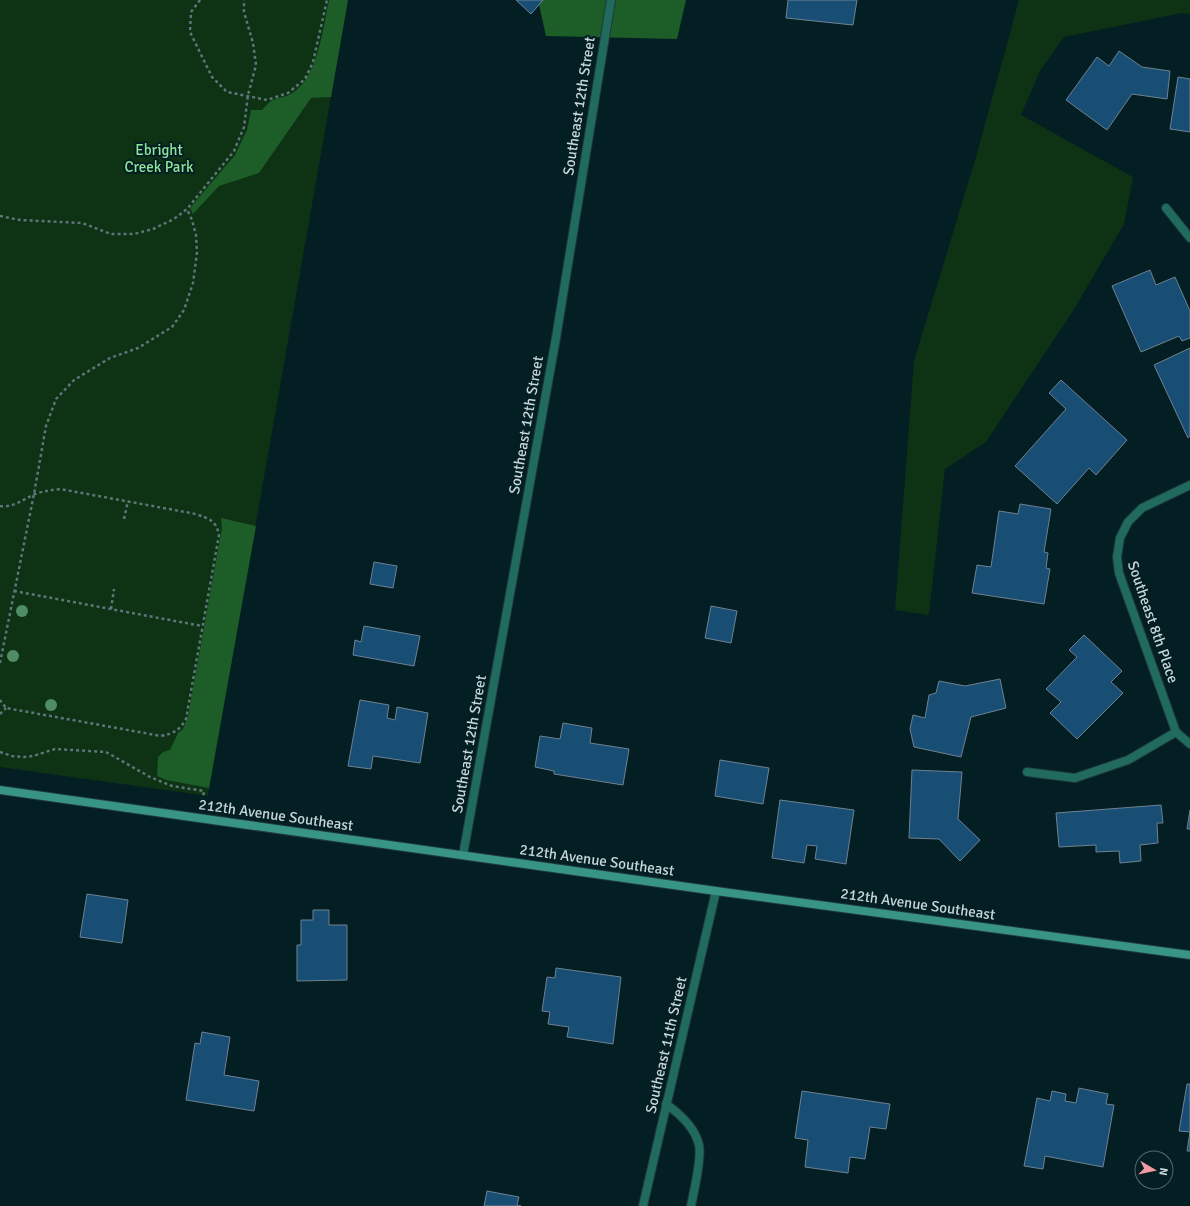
<svg xmlns="http://www.w3.org/2000/svg" width="1190" height="1206" viewBox="0 0 1190 1206" font-family="Signika,sans-serif">
<style>
.green{fill:#0d3214}
.forest{fill:#1c5d28}
.building{fill:#194e74;stroke:#6e8191}
.lines{fill:none;stroke-linecap:round;stroke-linejoin:round}
.lane-casing{stroke:#1f393d;stroke-width:10}
.street-casing{stroke:#1f393d;stroke-width:10}
.secondary-casing{stroke:#1f393d;stroke-width:10}
.path{stroke:#5f7579;stroke-width:2.5;stroke-dasharray:3 3;stroke-linecap:butt}
.lane{stroke:#206b5e;stroke-width:8}
.street{stroke:#206b5e;stroke-width:8}
.secondary{stroke:#389484;stroke-width:8}
.tree{fill:#508c64}
.labels{text-anchor:middle;stroke-width:4;stroke-linejoin:round;paint-order:stroke}
.street-label{font-size:15px;fill:#c7d6d9;stroke:#041f24}
.park-label{font-size:15px;fill:#8fe699;stroke:#041f24}
</style>
<rect width="100%" height="100%" fill="#041f24"/>
<g class="green">
<polygon points="0,0 348,0 208,796 0,767"/>
<polygon points="1019,0 1190,0 1190,14 1182,13 1064,37 1040,71 1021,115 1133,177 1124,224 1073,311 986,442 945,469 929,615 895,610 914,361 976,157"/>
</g>
<g class="forest">
<path d="M329,0h19l-17,97 -20,1 -52,75 -40,13 -26,28 -3,-6 45,-53 12,-25 4,-20h11c3,-3 6,-7 9,-9 6,-4 15,-3 23,-9 24,-17 29,-64 35,-92z"/>
<polygon points="538,0 686,0 677,39 546,36"/>
<polygon points="221,518 256,526 209,788 166,780 157,776 158,757 163,752 170,750 178,733 183,729 188,716 222,528"/>
</g>
<g class="building">
<polygon points="516,0 543,0 531,14"/>
<polygon points="788,0 857,0 853,25 786,18"/>
<polygon points="1119,51 1142,67 1170,71 1167,99 1132,94 1107,130 1066,100 1097,57 1109,66"/>
<polygon points="1178,77 1190,79 1190,132 1170,129"/>
<polygon points="1150,270 1156,285 1175,277 1190,311 1190,338 1182,341 1179,336 1141,352 1112,286"/>
<polygon points="1190,348 1190,436 1188,438 1154,365"/>
<polygon points="1061,380 1127,440 1096,475 1089,468 1057,504 1015,466 1066,409 1049,393"/>
<polygon points="1020,504 1051,509 1044,552 1048,553 1046,568 1050,569 1044,604 972,593 977,565 991,567 999,511 1018,514"/>
<polygon points="374,562 397,566 393,588 370,584"/>
<polygon points="711,606 737,611 731,643 705,638"/>
<polygon points="364,626 420,636 414,666 353,655 355,640 361,642"/>
<polygon points="1084,635 1122,671 1111,682 1123,693 1077,739 1050,713 1061,702 1046,689 1077,657 1069,650"/>
<polygon points="1000,679 1006,708 971,717 961,757 914,747 910,729 913,715 925,718 929,695 936,693 939,681 965,686"/>
<polygon points="360,700 389,705 387,718 395,720 397,707 428,713 420,763 373,756 371,769 348,766"/>
<polygon points="563,723 592,728 590,743 629,749 623,785 554,774 554,771 535,767 540,736 560,739"/>
<polygon points="720,760 769,768 763,804 715,796"/>
<polygon points="912,770 962,772 958,819 980,840 960,861 939,839 909,838"/>
<polygon points="780,800 854,810 846,864 815,859 817,846 807,845 804,863 772,858"/>
<polygon points="1161,805 1163,823 1157,823 1158,843 1140,845 1141,861 1120,863 1119,851 1096,852 1096,845 1059,847 1056,813"/>
<polygon points="1190,810 1190,829 1187,829"/>
<polygon points="87,894 128,900 122,943 80,937"/>
<polygon points="313,910 329,910 329,925 347,925 347,980 297,981 297,945 301,945 301,920 313,920"/>
<polygon points="556,968 621,977 613,1044 567,1037 569,1027 548,1024 550,1012 542,1011 547,977 555,978"/>
<polygon points="202,1032 230,1037 224,1075 259,1081 254,1111 186,1100 195,1043 200,1044"/>
<polygon points="1187,1084 1190,1084 1190,1151 1187,1151 1190,1132 1179,1131"/>
<polygon points="1079,1088 1108,1094 1106,1104 1114,1105 1103,1167 1045,1156 1043,1169 1024,1166 1037,1098 1050,1101 1052,1091 1066,1094 1065,1101 1076,1103"/>
<polygon points="802,1091 890,1104 886,1129 870,1127 865,1159 850,1157 848,1173 805,1167 808,1140 795,1138"/>
<polygon points="487,1191 519,1197 517,1205 521,1206 484,1206"/>
</g>
<g class="lines">
<defs>
<path id="lane" d="M666,1104c14,10 29,23 33,41 3,13 -5,46 -8,61"/>
<g id="street">
<polyline points="1166,208 1190,238"/>
<polyline points="1176,732 1119,573 1117,557 1120,538 1128,522 1142,508 1190,485"/>
<polyline points="1027,772 1075,778 1128,760 1176,732 1190,744"/>
<polyline points="463,855 556,338 611,0"/>
<polyline points="643,1206 716,891"/>
</g>
<polyline id="secondary" points="0,790 716,891 1190,955"/>
</defs>
<use href="#lane" class="lane-casing"/>
<use href="#street" class="street-casing"/>
<use href="#secondary" class="secondary-casing"/>
<g class="path">
<polyline points="200,0 191,12 190,32 212,77 227,92 267,100 288,93 305,79 313,62 327,0"/>
<polyline points="0,216 20,220 82,223 111,234 134,234 153,229 174,219 187,209 234,151 244,127 248,95 256,65 253,43 244,12 244,0"/>
<path d="M0,506c14,2 23,-7 35,-12 9,-3 16,-4 25,-5l136,25c13,5 20,6 23,21l-33,184c-7,12 -12,14 -25,17l-155,-28 -6,-8"/>
<polyline points="124,519 128,501"/>
<polyline points="14,591 202,626"/>
<polyline points="111,609 114,589"/>
<polyline points="0,663 34,494 46,426 56,399 74,380 110,358 138,348 172,327 184,310 193,283 197,252 196,235 192,220 187,209"/>
<polyline points="0,714 6,708"/>
<polyline points="0,752 12,756 24,757 33,756 55,749 106,752 150,777 172,786 204,791 202,803"/>
</g>
<use href="#lane" class="lane"/>
<use href="#street" class="street"/>
<use href="#secondary" class="secondary"/>
</g>
<g class="tree">
<circle cx="22" cy="611" r="6"/>
<circle cx="13" cy="656" r="6"/>
<circle cx="51" cy="705" r="6"/>
</g>
<g class="labels">
<g class="street-label">
<text transform="translate(579 106) rotate(-81)" y="5">Southeast 12th Street</text>
<text transform="translate(526 425) rotate(-80)" y="5">Southeast 12th Street</text>
<text transform="translate(1153 622) rotate(71)" y="5">Southeast 8th Place</text>
<text transform="translate(469 744) rotate(-80)" y="5">Southeast 12th Street</text>
<text transform="translate(276 815) rotate(8)" y="5">212th Avenue Southeast</text>
<text transform="translate(597 860) rotate(8)" y="5">212th Avenue Southeast</text>
<text transform="translate(918 904) rotate(8)" y="5">212th Avenue Southeast</text>
<text transform="translate(666 1045) rotate(-77)" y="5">Southeast 11th Street</text>
</g>
<g class="park-label">
<text x="159" y="155">Ebright<tspan x="159" dy="17">Creek Park</tspan></text>
</g>
</g>
<g transform="translate(1154 1170) rotate(99)"><circle r="19" fill="#041f24" stroke="#52686c"/>
<path d="M0-3L7 15L0 10L-7 15Z" fill="#f49aa2"/>
<text y="-6" font-size="11" font-weight="bold" text-anchor="middle" fill="#c7d6d9">N</text>
</g>
</svg>
